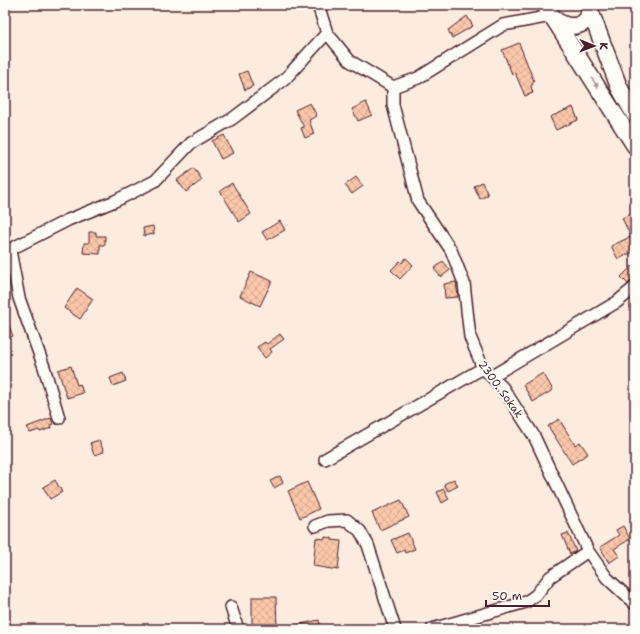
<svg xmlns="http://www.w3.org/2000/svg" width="640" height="634" viewBox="0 0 640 634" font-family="'Shantell Sans',sans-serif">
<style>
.building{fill:url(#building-cross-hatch);stroke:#4a1f2b}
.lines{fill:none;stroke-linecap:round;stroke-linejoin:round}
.minor-casing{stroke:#4a1f2b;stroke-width:14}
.highway-casing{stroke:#4a1f2b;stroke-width:19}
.minor{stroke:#fdfcf7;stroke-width:11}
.highway{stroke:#fdfcf7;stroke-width:16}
.oneway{fill:#ac999b}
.labels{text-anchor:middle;stroke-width:4;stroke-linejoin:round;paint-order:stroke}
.street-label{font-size:11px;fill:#4a1f2b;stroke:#fdfcf7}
</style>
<defs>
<pattern id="building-cross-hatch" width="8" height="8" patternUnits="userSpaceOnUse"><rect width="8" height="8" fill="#fac7aa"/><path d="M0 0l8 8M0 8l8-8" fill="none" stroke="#d8aa92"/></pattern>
</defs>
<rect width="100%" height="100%" fill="#fcece0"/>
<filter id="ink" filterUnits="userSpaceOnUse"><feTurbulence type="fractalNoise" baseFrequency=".025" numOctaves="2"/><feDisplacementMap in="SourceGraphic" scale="8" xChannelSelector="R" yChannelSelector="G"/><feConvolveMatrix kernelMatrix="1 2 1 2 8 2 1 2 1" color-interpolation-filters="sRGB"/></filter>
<g filter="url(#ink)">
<g class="building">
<polygon points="467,16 473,26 452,38 448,30"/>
<polygon points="519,43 534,81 531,87 533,93 525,96 515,73 512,74 502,50"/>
<polygon points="247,71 253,86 245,90 239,74"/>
<polygon points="366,102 372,115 358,121 352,109"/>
<polygon points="310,103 317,116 309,120 314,134 305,138 301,128 304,127 295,110"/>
<polygon points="573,107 578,120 556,130 550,117"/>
<polygon points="224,135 233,153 221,159 212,141"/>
<polygon points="194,168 202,180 186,192 177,180"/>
<polygon points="356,177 363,186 352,194 345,185"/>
<polygon points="482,182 488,195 480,199 474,186"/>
<polygon points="232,183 251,214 239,222 220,191"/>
<polygon points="635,212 635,233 630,235 622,218"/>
<polygon points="280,221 285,230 267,240 262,232"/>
<polygon points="153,226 154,234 144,236 143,228"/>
<polygon points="89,232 96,232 96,236 105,236 105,245 100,245 100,254 83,253 84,243 89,243"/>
<polygon points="630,237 635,251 618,259 611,246"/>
<polygon points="406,258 413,265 400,279 391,270 400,261 402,263"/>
<polygon points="443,261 450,270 441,277 434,269"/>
<polygon points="632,266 635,270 635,277 628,284 621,277"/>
<polygon points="251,272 272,281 260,306 240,296"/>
<polygon points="456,282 458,297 445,298 444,284"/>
<polygon points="77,288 93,299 80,319 64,308"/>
<polygon points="5,316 13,336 5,339"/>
<polygon points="280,334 284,339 270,349 272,352 265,358 257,347 265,342 267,344"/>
<polygon points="71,366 77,385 80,384 83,393 67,398 58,370"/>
<polygon points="123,373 126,381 113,386 110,378"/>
<polygon points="543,373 553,390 533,402 523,385"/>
<polygon points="51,418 53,424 50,425 51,428 40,432 39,430 30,433 27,427"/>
<polygon points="559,419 575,445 580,442 588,454 572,464 548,426"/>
<polygon points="99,440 104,452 94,455 90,443"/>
<polygon points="280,476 283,483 274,488 270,481"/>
<polygon points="454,479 458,486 448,491 444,484"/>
<polygon points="55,480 62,492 50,499 43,487"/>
<polygon points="307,482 319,509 300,518 288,491"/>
<polygon points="444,489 449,499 442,503 437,492"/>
<polygon points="401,500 409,517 380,530 372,513"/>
<polygon points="623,526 630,539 614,549 619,556 609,563 600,547 619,535 616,530"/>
<polygon points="408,533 415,549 405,553 404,550 397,553 391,540"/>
<polygon points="568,533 576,551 570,554 562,535"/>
<polygon points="325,537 332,538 332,540 341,541 338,570 313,566 316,538 325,539"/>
<polygon points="252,597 276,597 277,628 252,628"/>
<polygon points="319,620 321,629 292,629 292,626"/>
</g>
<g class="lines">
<defs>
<g id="minor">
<polyline points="318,5 327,33 350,61 393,87 418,78 503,25 551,16"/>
<polyline points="393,87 393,105 418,201 451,250 464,283 470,337 483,368 503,388 534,436 588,551 607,578 635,604"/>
<polyline points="10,250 19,298 44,367 59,418"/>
<polyline points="5,252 68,220 115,201 155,181 191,143 232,119 285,79 327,33"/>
<polyline points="492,376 617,302 635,287"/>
<polyline points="325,459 483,368"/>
<polyline points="315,526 328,521 347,520 360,531 368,545 395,629"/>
<polyline points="231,607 238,629"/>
<polyline points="432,629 526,602 536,595 550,577 588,551"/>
</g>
<g id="highway">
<polyline points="545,5 635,146"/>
<polyline points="588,5 619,87 635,115"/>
<path d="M553,18c15,15 42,8 35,-13"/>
</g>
</defs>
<use href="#minor" class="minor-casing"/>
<use href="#highway" class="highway-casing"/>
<use href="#minor" class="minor"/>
<use href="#highway" class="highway"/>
</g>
<defs><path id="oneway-solid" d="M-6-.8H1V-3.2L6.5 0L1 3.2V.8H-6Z"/></defs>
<use class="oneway" href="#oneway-solid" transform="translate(595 83) rotate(58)"/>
</g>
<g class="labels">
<g class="street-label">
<text transform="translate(501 389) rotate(54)" y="4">2300. Sokak</text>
</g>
</g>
<rect width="640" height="634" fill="none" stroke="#fdfcf7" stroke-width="20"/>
<rect x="10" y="10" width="620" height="614" fill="none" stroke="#4a1f2b" stroke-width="1.5" filter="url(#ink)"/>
<g transform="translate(594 46) rotate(91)" stroke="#fdfcf7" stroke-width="3" paint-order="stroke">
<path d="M0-3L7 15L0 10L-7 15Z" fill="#4a1f2b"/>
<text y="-6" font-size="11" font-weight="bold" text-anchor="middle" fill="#4a1f2b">K</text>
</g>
<path d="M486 600v6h63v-6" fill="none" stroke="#4a1f2b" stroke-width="2"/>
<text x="492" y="600" font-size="12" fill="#4a1f2b" stroke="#fdfcf7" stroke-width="3" paint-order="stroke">50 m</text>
</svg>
